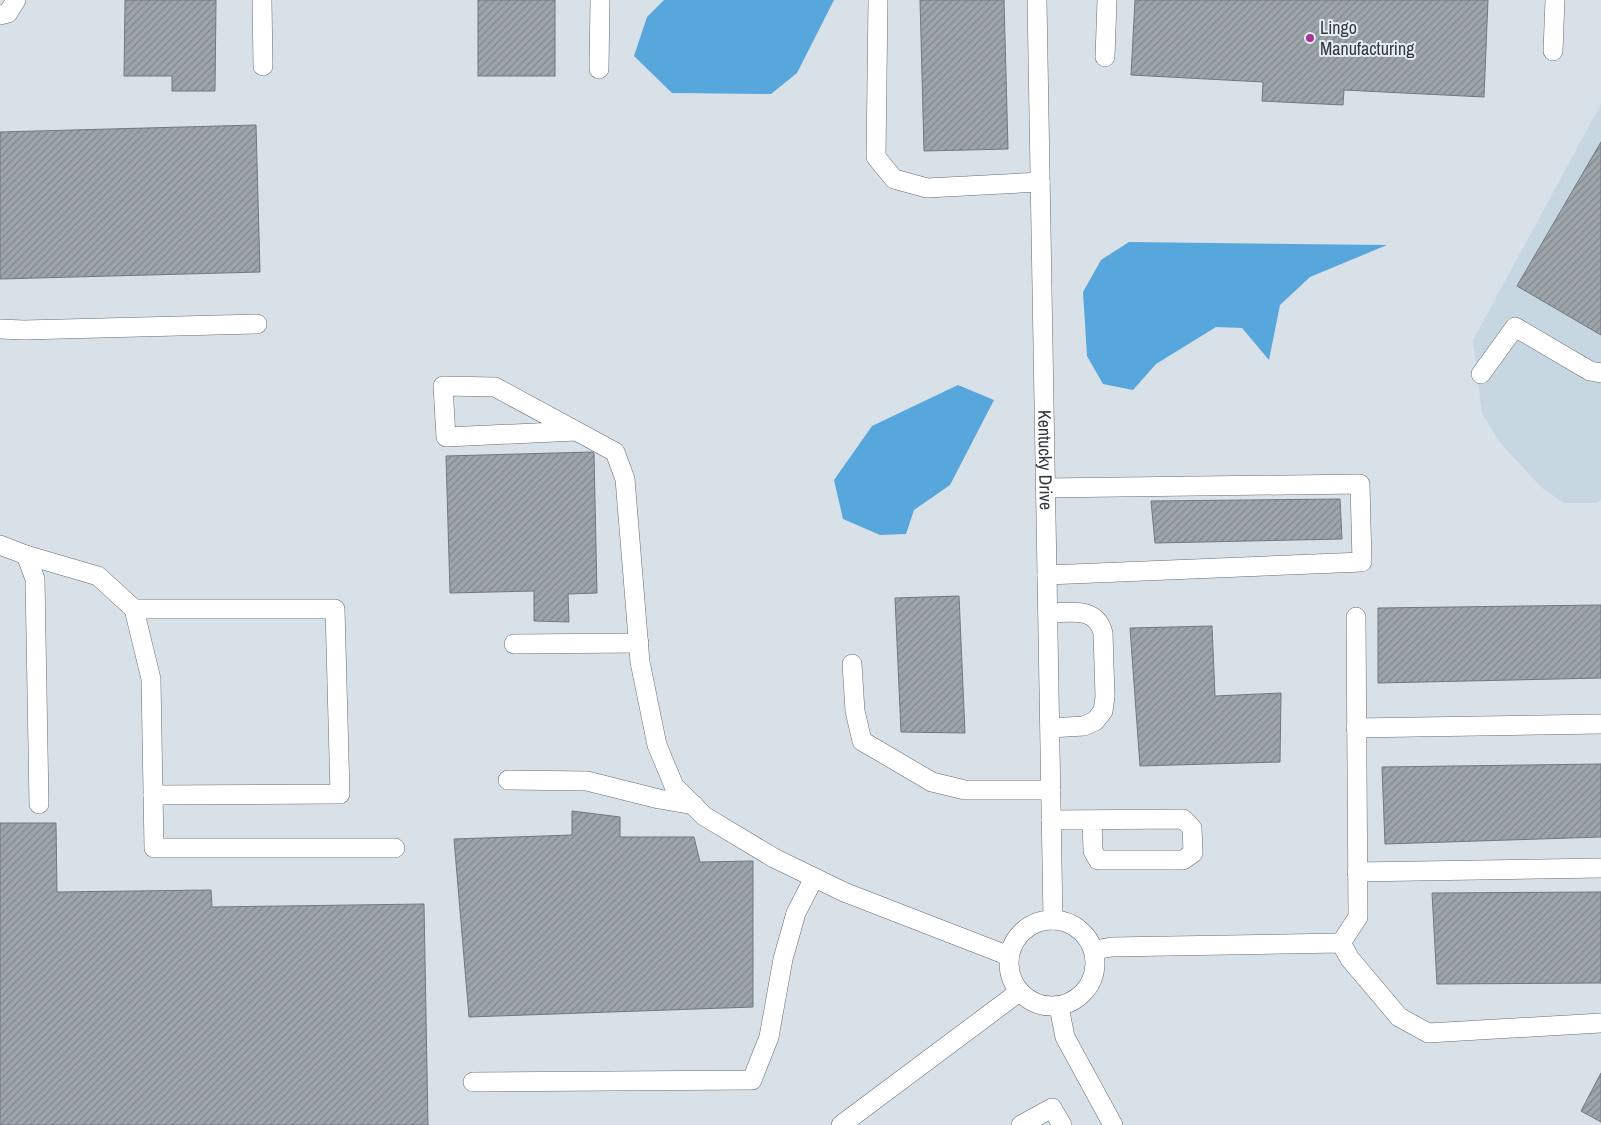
<svg xmlns="http://www.w3.org/2000/svg" width="1601" height="1125" viewBox="0 0 1601 1125" font-family="'Archivo Narrow',sans-serif">
<style>
.built{fill:#c7d7e2}
.water{fill:#57a7dd}
.building{fill:url(#building-hatch);stroke:#71797f}
.lines{fill:none;stroke-linecap:round;stroke-linejoin:round}
.minor-casing{stroke:#656c72;stroke-width:20}
.minor{stroke:#fff;stroke-width:19}
.poi-dot{fill:#a43592;stroke:#e6eef5;stroke-width:2}
.labels{text-anchor:middle;stroke-width:4;stroke-linejoin:round;paint-order:stroke}
.poi-label{font-size:18px;fill:#34383a;stroke:#e6eef5;text-anchor:start}
.street-label{font-size:18px;fill:#34383a;stroke:#e6eef5}
</style>
<defs>
<pattern id="building-hatch" width="6" height="6" patternUnits="userSpaceOnUse" patternTransform="scale(1.25)"><rect width="6" height="6" fill="#9da5ab"/><path d="M-1 1l2-2M0 6l6-6M5 7l2-2" fill="none" stroke="#81878c"/></pattern>
</defs>
<rect width="100%" height="100%" fill="#d8e1e8"/>
<polygon class="built" points="1601,104 1601,499 1597,503 1564,503 1542,488 1500,443 1482,413 1473,340"/>
<g class="water">
<polygon points="664,0 834,0 797,73 771,94 672,93 634,56 647,17"/>
<polygon points="1129,242 1387,245 1310,277 1280,305 1269,360 1242,328 1216,327 1156,364 1133,390 1103,384 1087,356 1083,292 1101,260"/>
<polygon points="958,385 994,400 950,485 914,510 906,534 880,535 843,519 834,480 872,426"/>
</g>
<g class="building">
<polygon points="125,0 216,0 215,91 172,91 172,76 124,76"/>
<rect x="478" y="0" width="77" height="76"/>
<polygon points="920,0 1004,0 1008,149 924,151"/>
<polygon points="1135,0 1488,0 1484,97 1344,90 1343,105 1262,101 1263,82 1131,75"/>
<polygon points="256,125 260,272 0,279 0,132"/>
<polygon points="1601,142 1601,335 1517,286"/>
<polygon points="592,452 594,453 597,593 568,594 569,622 534,621 534,591 450,593 446,456"/>
<polygon points="1340,499 1342,539 1155,543 1151,501"/>
<polygon points="959,596 965,733 901,732 895,598"/>
<polygon points="1601,605 1601,678 1378,683 1378,608"/>
<polygon points="1212,626 1215,696 1281,693 1280,762 1140,766 1130,628"/>
<polygon points="1601,764 1601,837 1385,844 1382,767"/>
<polygon points="572,811 620,817 620,837 694,837 700,862 753,861 753,1007 469,1017 454,839 572,835"/>
<polygon points="0,823 56,823 57,892 211,890 212,907 424,904 428,1125 0,1125"/>
<polygon points="1601,892 1601,983 1437,984 1432,893"/>
<polygon points="1601,1073 1601,1122 1581,1111"/>
</g>
<g class="lines">
<defs>
<g id="minor">
<polyline points="262,0 263,66"/>
<polyline points="878,0 876,157 894,179 927,188 1040,182"/>
<path id="s1" d="M1037,0l16,920"/>
<polyline points="0,15 8,13 16,0"/>
<polyline points="1553,51 1555,0"/>
<polyline points="1105,57 1107,0"/>
<polyline points="599,69 600,0"/>
<polyline points="0,329 24,330 257,324"/>
<polyline points="1481,374 1515,327 1590,371 1601,373"/>
<polyline points="576,431 446,437 443,386 495,387 615,452 625,479 640,662 657,745 674,786 704,816 774,858 844,892 1009,956"/>
<polyline points="1046,488 1360,484 1362,562 1047,575"/>
<polyline points="0,545 26,555 35,579 39,804"/>
<polyline points="26,555 98,576 134,609 151,679 154,848 395,848"/>
<polyline points="134,609 335,609 340,794 153,795"/>
<path d="M1048,613c23,0 48,-7 55,20l2,64 -2,14 -8,10 -11,5 -34,2"/>
<polyline points="514,644 639,643"/>
<polyline points="852,664 855,711 862,741 932,782 965,790 1051,790"/>
<polyline points="1356,728 1601,724"/>
<polyline points="508,780 587,781 659,799 694,805"/>
<polyline points="1051,820 1183,819 1192,828 1193,853 1183,860 1098,860 1093,851 1092,820"/>
<polyline points="1357,872 1601,868"/>
<circle cx="1052" cy="963" r="43"/>
<polyline points="1341,943 1358,917 1356,617"/>
<polyline points="1094,950 1112,947 1341,943 1350,959 1399,1017 1428,1033 1601,1023"/>
<polyline points="1059,1007 1065,1037 1113,1125"/>
<polyline points="473,1082 752,1080 769,1037 783,959 796,913 814,878"/>
<polyline points="841,1125 1019,992"/>
<polyline points="1021,1125 1052,1108 1062,1125"/>
</g>
</defs>
<use href="#minor" class="minor-casing"/>
<use href="#minor" class="minor"/>
</g>
<circle class="poi-dot" cx="1310" cy="38" r="5"/>
<g class="labels">
<g class="poi-label">
<text x="1320" y="34">Lingo<tspan x="1320" dy="21">Manufacturing</tspan></text>
</g>
<g class="street-label">
<text dy="6" stroke="none"><textPath href="#s1" startOffset="460">Kentucky Drive</textPath></text>
</g>
</g>
</svg>
